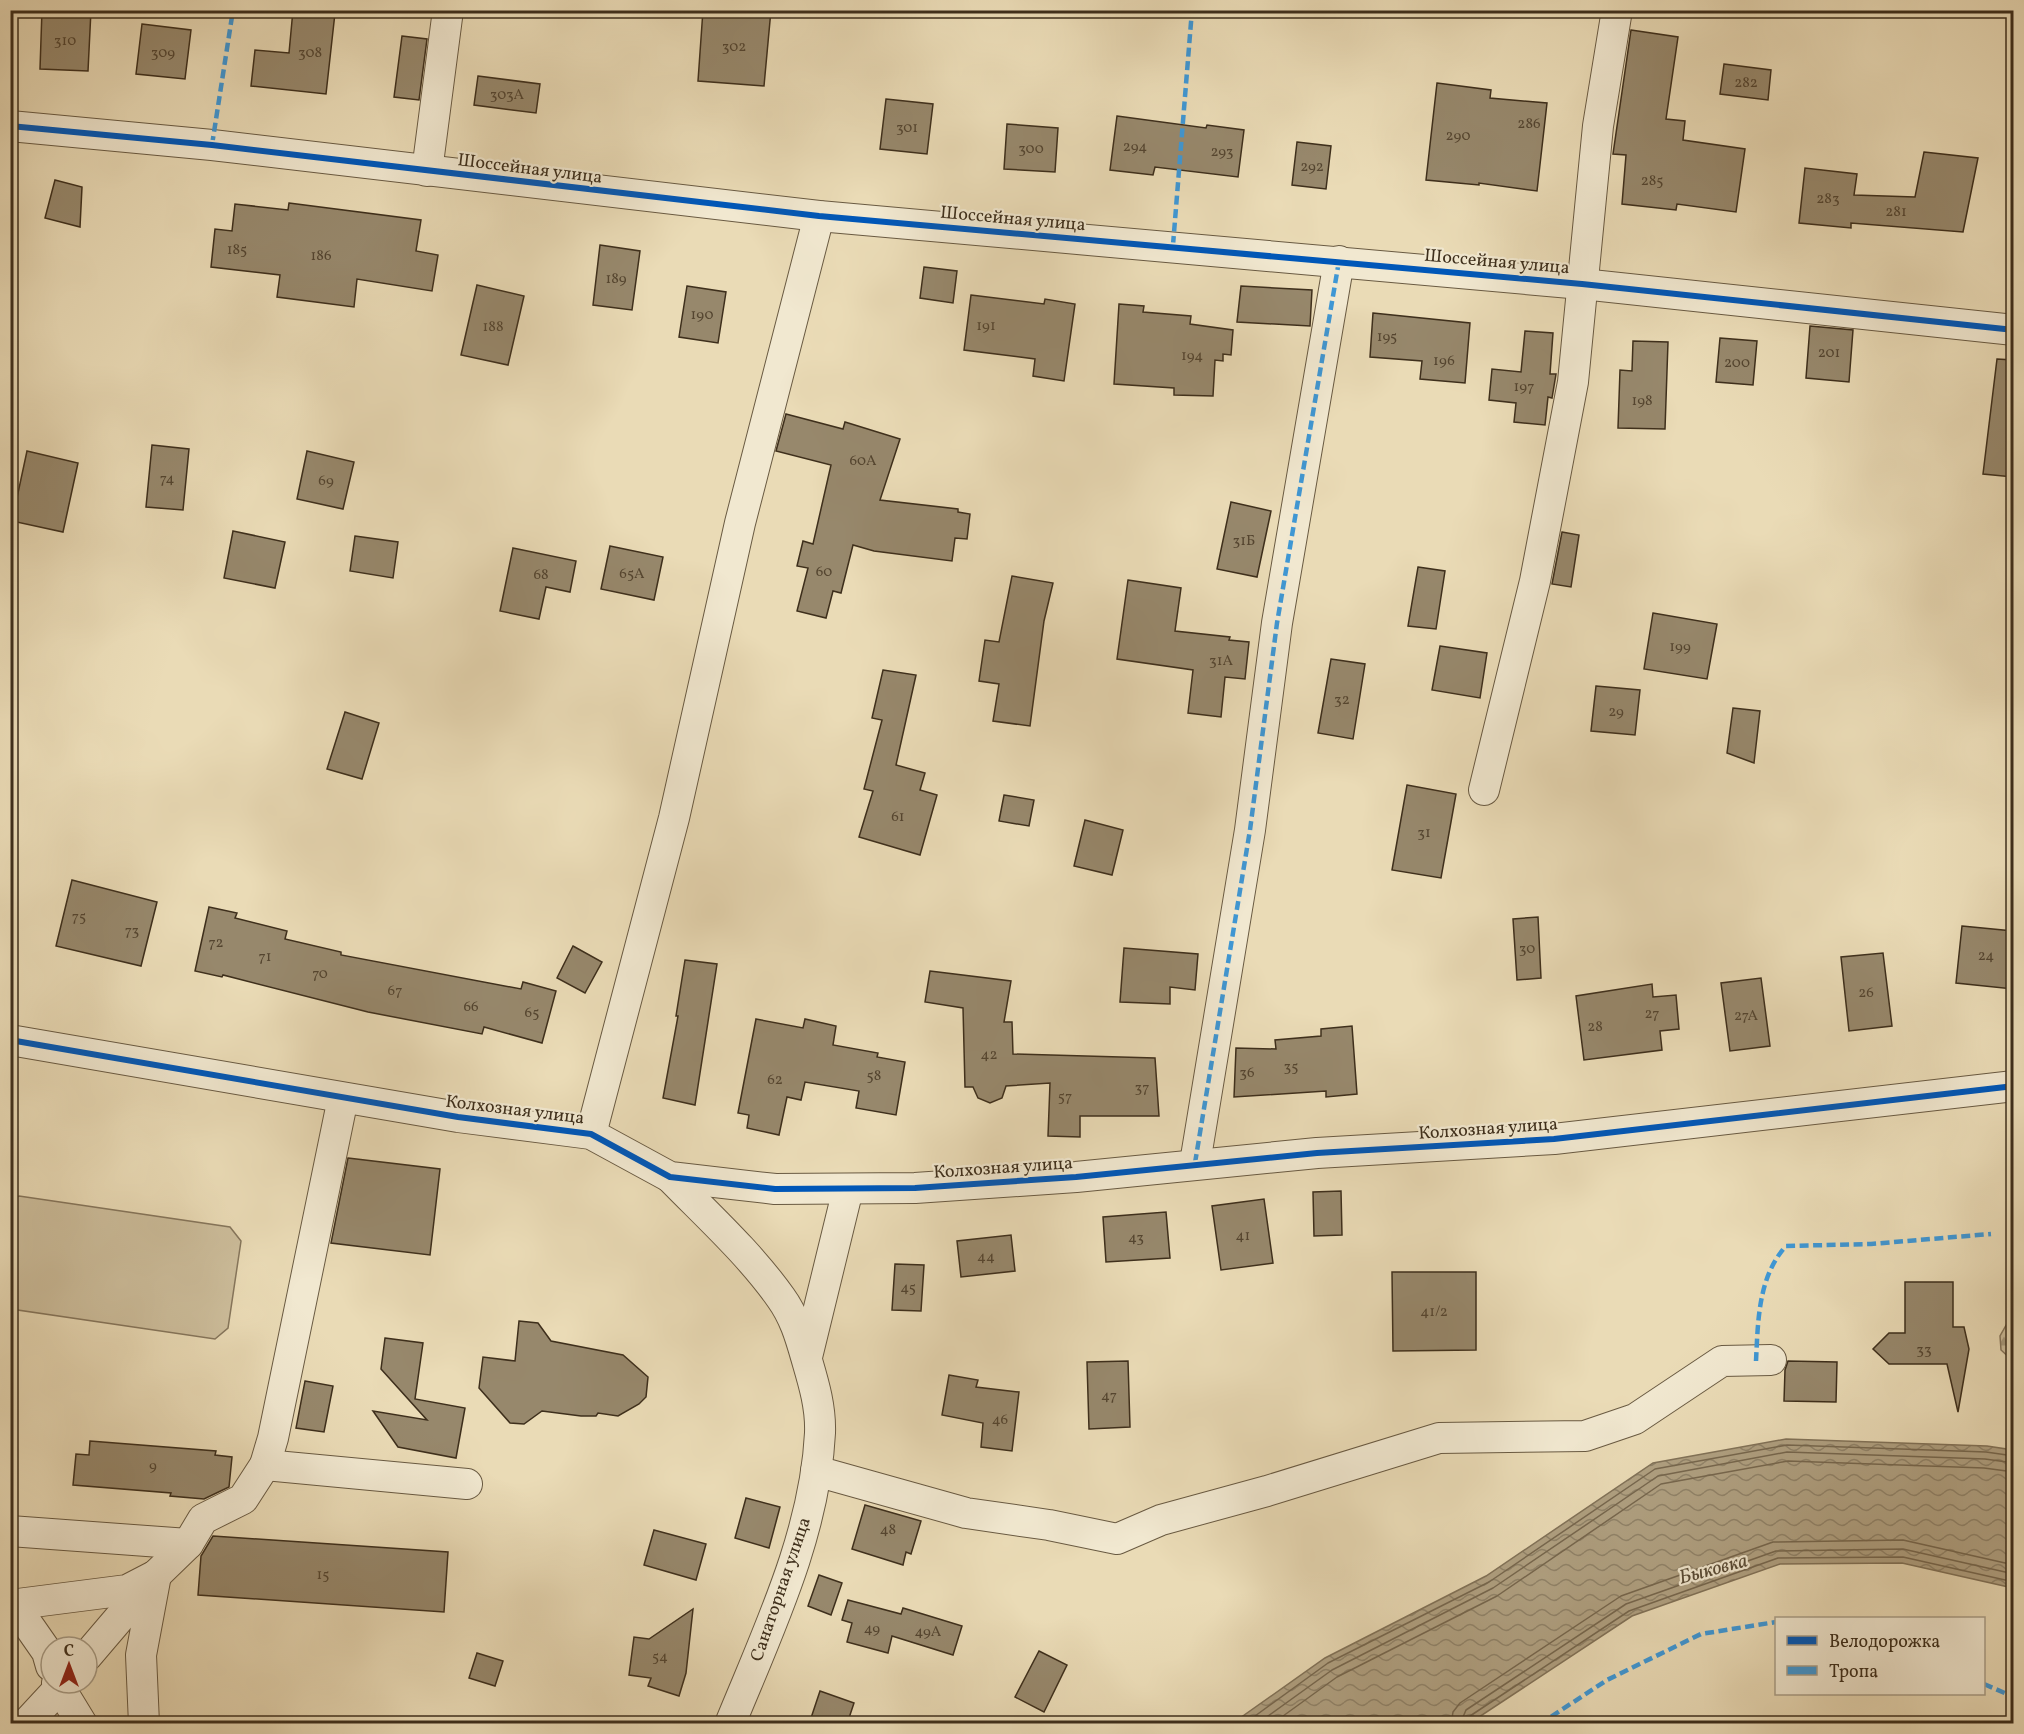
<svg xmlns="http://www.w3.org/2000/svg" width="2024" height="1734" viewBox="0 0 2024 1734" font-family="Vollkorn,serif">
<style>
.grass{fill:#cdbe9c;stroke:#86765c;stroke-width:1.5}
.forest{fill:url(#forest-firs);stroke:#86765c;stroke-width:1.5}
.water{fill:url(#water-waves);stroke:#827359;stroke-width:1.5}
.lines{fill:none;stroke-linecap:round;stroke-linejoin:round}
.shore{stroke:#77684f;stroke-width:1.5}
.building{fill:#97886c;stroke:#3e2f1c;stroke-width:1.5}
.minor-casing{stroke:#695a42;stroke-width:32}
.minor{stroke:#f1e8d0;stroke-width:30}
.quiet{stroke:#3f97d4;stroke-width:4.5;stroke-dasharray:9 4.5;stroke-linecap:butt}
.cycleway-casing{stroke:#f1e8d0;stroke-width:10}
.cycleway{stroke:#0057b8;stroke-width:6}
.labels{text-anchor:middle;stroke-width:4.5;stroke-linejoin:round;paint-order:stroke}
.number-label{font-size:15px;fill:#544530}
.street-label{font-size:18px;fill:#3e2f1c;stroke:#f1e8d0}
.water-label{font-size:20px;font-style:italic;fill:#5a4c36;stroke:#f1e8d0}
</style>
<defs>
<pattern id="forest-firs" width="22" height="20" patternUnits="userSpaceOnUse" patternTransform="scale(1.5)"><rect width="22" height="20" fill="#cdbe9c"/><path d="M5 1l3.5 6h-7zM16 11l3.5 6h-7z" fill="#a89b7e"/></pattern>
<pattern id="water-waves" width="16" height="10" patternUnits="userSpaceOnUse" patternTransform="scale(1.5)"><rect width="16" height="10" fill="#b0a182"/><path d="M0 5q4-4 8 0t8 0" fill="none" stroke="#91846a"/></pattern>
</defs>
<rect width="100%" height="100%" fill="#eadbb6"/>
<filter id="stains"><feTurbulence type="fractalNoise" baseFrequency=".00333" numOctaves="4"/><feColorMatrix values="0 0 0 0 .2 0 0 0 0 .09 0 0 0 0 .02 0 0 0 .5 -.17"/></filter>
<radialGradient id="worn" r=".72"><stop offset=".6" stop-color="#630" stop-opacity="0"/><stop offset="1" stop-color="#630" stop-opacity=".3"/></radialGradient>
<polygon class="grass" points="19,1196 230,1227 241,1241 228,1328 215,1339 11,1309 11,1202"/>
<polygon class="forest" points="2013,1313 2013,1361 2001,1350 2000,1336"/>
<polygon class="water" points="1786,1439 1987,1446 2013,1450 2013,1588 1902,1563 1780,1564 1632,1616 1470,1723 1233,1723 1325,1658 1486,1576 1653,1463"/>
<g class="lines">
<g class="shore">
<polyline points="1244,1724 1328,1663 1489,1582 1655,1469 1787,1445 1986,1452 2014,1456"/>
<polyline points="1257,1724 1332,1670 1493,1588 1658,1476 1787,1452 1985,1459 2014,1463"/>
<polyline points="1272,1724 1337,1677 1497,1596 1661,1484 1788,1461 1984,1468 2014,1472"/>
<polyline points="1451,1724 1453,1712 1460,1703 1621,1596 1773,1542 1903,1540 2014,1565"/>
<polyline points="1460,1724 1466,1710 1626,1604 1776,1551 1903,1549 2014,1574"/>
<polyline points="1467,1724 1470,1716 1629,1611 1778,1558 1903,1557 2014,1582"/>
</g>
</g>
<g class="building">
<polygon points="42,10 91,10 88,71 40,69"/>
<polygon points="293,10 335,13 326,94 251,86 255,50 289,53"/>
<polygon points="703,10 771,10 764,86 698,81"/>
<polygon points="142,24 191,30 185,79 136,74"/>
<polygon points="1631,30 1678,37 1666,119 1685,121 1683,140 1745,149 1736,212 1677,204 1676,210 1622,204 1626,155 1613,154"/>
<polygon points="402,36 427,39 419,100 394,97"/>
<polygon points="1724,64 1771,70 1768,100 1720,94"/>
<polygon points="478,76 540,84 536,113 474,105"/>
<polygon points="1437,83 1491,90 1490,98 1547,103 1537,191 1479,183 1479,185 1426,180"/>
<polygon points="886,99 933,104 927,154 880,149"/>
<polygon points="1117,116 1206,128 1207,125 1244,130 1238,177 1155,167 1153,175 1110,170"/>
<polygon points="1007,124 1058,128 1055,172 1004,169"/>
<polygon points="1297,142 1331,146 1326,189 1292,185"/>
<polygon points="1924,152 1978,158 1963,232 1851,223 1851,228 1799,223 1805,168 1857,174 1854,195 1915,197"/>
<polygon points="55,180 82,187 80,227 45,218"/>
<polygon points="289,203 421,220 416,251 438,255 432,291 357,279 354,307 277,297 280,275 211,267 215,229 232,231 235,204 288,210"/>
<polygon points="600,245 640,251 632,310 593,305"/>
<polygon points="924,267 957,271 953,303 920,298"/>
<polygon points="477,285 524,296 508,365 461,355"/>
<polygon points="687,286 726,292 718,343 679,337"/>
<polygon points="1241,286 1312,290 1310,326 1237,322"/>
<polygon points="971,295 1044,304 1045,299 1075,304 1064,381 1033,376 1035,359 964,350"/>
<polygon points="1119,304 1144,306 1143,312 1191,316 1190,324 1233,330 1231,355 1223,354 1223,361 1215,360 1213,396 1174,395 1174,388 1114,384"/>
<polygon points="1373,313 1470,323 1465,383 1420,379 1422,361 1370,357"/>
<polygon points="1810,326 1853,330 1849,382 1806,378"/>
<polygon points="1525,331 1553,333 1550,374 1556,374 1552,398 1548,397 1545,425 1514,422 1516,403 1489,400 1492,369 1521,372"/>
<polygon points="1720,338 1757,341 1753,385 1716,382"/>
<polygon points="1633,341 1668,342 1665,429 1618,428 1620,370 1632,371"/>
<polygon points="1997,359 2013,360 2013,477 1983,474"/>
<polygon points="786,414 843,429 845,422 900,439 880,500 958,509 958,512 970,514 967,539 955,538 952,561 874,551 853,545 841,593 833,591 826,618 797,611 808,568 797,566 803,541 813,544 831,465 776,451"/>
<polygon points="152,445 189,449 183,510 146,507"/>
<polygon points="27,451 78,463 63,532 12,521"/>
<polygon points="307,451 354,462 343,509 297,499"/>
<polygon points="1231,502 1271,511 1257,577 1217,569"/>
<polygon points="233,531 285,542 275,588 224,578"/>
<polygon points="1562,532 1579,535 1571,587 1552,584"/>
<polygon points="355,536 398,542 393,578 350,571"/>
<polygon points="610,546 663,557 654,600 601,589"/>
<polygon points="513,548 576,561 570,592 546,587 539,619 500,611"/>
<polygon points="1418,567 1445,571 1436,629 1408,626"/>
<polygon points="1012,576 1053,583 1044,621 1030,726 993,721 999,684 979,681 985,640 999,642"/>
<polygon points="1128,580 1181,588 1175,631 1230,637 1229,640 1249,642 1245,679 1225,677 1221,717 1188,713 1193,670 1117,659"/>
<polygon points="1653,613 1717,624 1707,679 1644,669"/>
<polygon points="1440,646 1487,653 1480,698 1432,690"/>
<polygon points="1331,659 1365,664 1353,739 1318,733"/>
<polygon points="883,670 916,675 896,765 925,773 920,790 937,795 920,855 859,837 873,791 864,789 882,720 872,718"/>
<polygon points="1596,686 1640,690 1635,735 1591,731"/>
<polygon points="1733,708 1760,711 1754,763 1727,753"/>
<polygon points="345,712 379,723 362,779 327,769"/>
<polygon points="1407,785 1456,794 1441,878 1392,870"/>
<polygon points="1004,795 1034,800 1029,826 999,821"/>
<polygon points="1085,820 1123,830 1112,875 1074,866"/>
<polygon points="72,880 157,902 141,966 56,946"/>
<polygon points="209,907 237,913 235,918 287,931 285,939 341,952 341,955 521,989 523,982 556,991 542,1043 484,1027 482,1034 368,1012 223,975 222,977 195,971"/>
<polygon points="1538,917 1541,978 1517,980 1513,919"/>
<polygon points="1962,926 2013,931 2013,989 1956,983"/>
<polygon points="573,946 602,962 585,993 557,978"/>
<polygon points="1124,948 1198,954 1195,990 1170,987 1170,1004 1120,1002"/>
<polygon points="1883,953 1892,1026 1849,1031 1841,957"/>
<polygon points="685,960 717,964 695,1105 663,1098 678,1016 676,1016"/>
<polygon points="930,971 1011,981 1004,1022 1012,1022 1013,1054 1155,1058 1159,1116 1080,1116 1080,1137 1048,1136 1050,1083 1006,1086 1002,1098 990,1103 978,1098 973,1087 965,1087 963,1008 925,1002"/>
<polygon points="1761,978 1770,1046 1730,1051 1721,983"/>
<polygon points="1652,984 1653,997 1676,995 1679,1029 1660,1031 1662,1050 1584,1060 1576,996"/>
<polygon points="756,1019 803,1028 805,1019 836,1026 833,1045 878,1053 877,1057 905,1062 896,1115 856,1108 859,1091 805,1082 801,1100 787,1097 779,1135 747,1128 749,1115 738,1113"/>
<polygon points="1352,1026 1357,1094 1326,1097 1326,1091 1234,1097 1236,1048 1276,1049 1275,1040 1321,1036 1321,1029"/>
<polygon points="348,1158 440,1169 430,1255 331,1243"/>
<polygon points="1341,1191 1342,1235 1314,1236 1313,1192"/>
<polygon points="1264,1199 1273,1263 1221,1270 1212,1206"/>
<polygon points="1166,1212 1170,1258 1106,1262 1103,1217"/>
<polygon points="1011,1235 1015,1271 961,1277 957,1241"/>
<polygon points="895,1264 924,1265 921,1311 892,1310"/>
<polygon points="1392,1272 1476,1272 1476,1350 1393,1351"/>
<polygon points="1905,1282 1953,1282 1953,1327 1964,1327 1969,1349 1958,1412 1947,1364 1889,1364 1873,1349 1889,1333 1905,1333"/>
<polygon points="519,1321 538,1323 551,1341 623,1355 648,1377 646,1397 639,1404 618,1416 598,1413 596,1416 581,1416 542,1411 524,1424 510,1423 479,1388 483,1357 515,1361"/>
<polygon points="385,1338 423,1343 415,1399 465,1408 456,1458 398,1447 373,1411 427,1420 381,1369"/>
<polygon points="1128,1361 1130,1427 1089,1429 1087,1362"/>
<polygon points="1788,1361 1837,1362 1836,1402 1784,1401 1785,1370"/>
<polygon points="949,1375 978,1380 976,1387 1019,1392 1012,1451 981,1447 983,1423 942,1415"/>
<polygon points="305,1381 333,1386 324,1432 296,1428"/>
<polygon points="90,1441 216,1451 215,1455 232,1457 229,1487 204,1499 170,1496 171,1493 73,1485 76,1454 89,1455"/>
<polygon points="746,1498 780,1507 769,1548 735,1538"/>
<polygon points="865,1505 921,1521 911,1554 906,1552 903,1565 852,1549"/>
<polygon points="654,1530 706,1544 696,1580 644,1565"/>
<polygon points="213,1536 448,1552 444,1612 198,1595 201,1556"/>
<polygon points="819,1575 842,1583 831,1615 808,1606"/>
<polygon points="848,1600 901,1614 903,1608 962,1626 953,1655 892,1636 888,1653 847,1642 852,1623 842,1620"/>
<polygon points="693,1609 686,1673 679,1696 648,1686 651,1678 629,1675 634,1637 649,1639"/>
<polygon points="1039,1651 1067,1665 1044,1712 1015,1697"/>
<polygon points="477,1653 503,1661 495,1686 469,1678"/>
<polygon points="820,1691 854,1703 847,1724 812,1724 813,1718 811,1718"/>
</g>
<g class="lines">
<defs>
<g id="minor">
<polyline points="10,126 212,145 819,216 1582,284 2014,330"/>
<polyline points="427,171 448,10"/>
<polyline points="1484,790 1535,581 1573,382 1598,126 1617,10"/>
<polyline points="10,1040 458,1117 591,1134 670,1177 775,1189 915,1188 1076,1177 1317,1153 1554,1139 2014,1086"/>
<polyline points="591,1134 674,818 740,523 819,216"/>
<polyline points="1195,1163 1250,830 1277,623 1339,261"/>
<path d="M670,1177c38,39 80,77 111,121 13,18 19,38 25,59 7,24 15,49 14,76 -5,101 -52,198 -90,291"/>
<polyline points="807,1357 848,1189"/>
<polyline points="265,1465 467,1484"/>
<polyline points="816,1471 966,1513 1049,1525 1117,1539 1161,1520 1267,1491 1439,1438 1585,1436 1635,1419 1722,1361 1771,1360"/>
<polyline points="10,1531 188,1544"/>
<polyline points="10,1605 127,1590 156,1575 188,1544 203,1519 243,1499 265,1465 273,1438 343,1098"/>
<polyline points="15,1606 47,1652 51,1666"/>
<polyline points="87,1656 156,1575 141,1655 144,1724"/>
<polyline points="57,1683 82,1724"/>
<polyline points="26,1724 64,1683"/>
</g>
</defs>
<use href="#minor" class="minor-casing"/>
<use href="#minor" class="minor"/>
<g class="quiet">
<polyline points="212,145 233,10"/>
<polyline points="1173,245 1192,10"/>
<polyline points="1195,1163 1250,830 1277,623 1339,261"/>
<path d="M1756,1361c2,-40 2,-84 30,-115l85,-2 120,-10"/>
<polyline points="1984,1684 2014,1697"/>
<polyline points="1540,1724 1607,1680 1701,1634 1776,1622"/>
</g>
<defs>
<g id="cycleway">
<polyline points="10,126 212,145 819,216 1582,284 2014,330"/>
<polyline points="10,1040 458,1117 591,1134 670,1177 775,1189 915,1188 1076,1177 1317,1153 1554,1139 2014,1086"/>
</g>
</defs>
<use href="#cycleway" class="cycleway-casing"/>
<use href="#cycleway" class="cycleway"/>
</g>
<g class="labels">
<g class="number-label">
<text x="65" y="45">310</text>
<text x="734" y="51">302</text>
<text x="163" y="57">309</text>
<text x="310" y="57">308</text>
<text x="1746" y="87">282</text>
<text x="507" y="99">303А</text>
<text x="1529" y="128">286</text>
<text x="907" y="132">301</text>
<text x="1458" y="140">290</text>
<text x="1135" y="151">294</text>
<text x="1031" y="153">300</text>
<text x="1222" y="156">293</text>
<text x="1312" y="171">292</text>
<text x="1652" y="185">285</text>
<text x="1828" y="203">283</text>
<text x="1896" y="216">281</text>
<text x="237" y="254">185</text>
<text x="321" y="260">186</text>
<text x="616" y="283">189</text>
<text x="702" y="319">190</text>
<text x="986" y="330">191</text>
<text x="493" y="331">188</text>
<text x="1387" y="341">195</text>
<text x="1829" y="357">201</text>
<text x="1192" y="360">194</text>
<text x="1444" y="365">196</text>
<text x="1737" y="367">200</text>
<text x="1524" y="391">197</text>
<text x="1642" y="405">198</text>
<text x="863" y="465">60А</text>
<text x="167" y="483">74</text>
<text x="326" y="485">69</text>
<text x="1244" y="545">31Б</text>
<text x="824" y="576">60</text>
<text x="632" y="578">65А</text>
<text x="541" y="579">68</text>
<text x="1680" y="651">199</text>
<text x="1221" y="665">31А</text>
<text x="1342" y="704">32</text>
<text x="1616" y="716">29</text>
<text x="898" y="821">61</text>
<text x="1424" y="837">31</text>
<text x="79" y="921">75</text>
<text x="132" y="935">73</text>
<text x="216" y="947">72</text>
<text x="1527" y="953">30</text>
<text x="1986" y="960">24</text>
<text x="265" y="961">71</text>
<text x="320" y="978">70</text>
<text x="395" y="995">67</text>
<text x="1866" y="997">26</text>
<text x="471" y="1011">66</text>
<text x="532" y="1017">65</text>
<text x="1652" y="1018">27</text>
<text x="1746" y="1020">27А</text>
<text x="1595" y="1031">28</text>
<text x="989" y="1059">42</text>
<text x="1291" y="1071">35</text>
<text x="1247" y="1077">36</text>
<text x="874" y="1080">58</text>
<text x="775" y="1084">62</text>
<text x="1142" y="1092">37</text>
<text x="1065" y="1101">57</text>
<text x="1243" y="1240">41</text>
<text x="1136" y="1242">43</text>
<text x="986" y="1261">44</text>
<text x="908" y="1292">45</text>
<text x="1434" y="1316">41/2</text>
<text x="1924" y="1354">33</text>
<text x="1109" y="1400">47</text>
<text x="1000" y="1424">46</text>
<text x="153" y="1470">9</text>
<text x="888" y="1534">48</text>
<text x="323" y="1579">15</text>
<text x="872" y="1633">49</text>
<text x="928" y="1636">49А</text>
<text x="660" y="1661">54</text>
</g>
<g class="street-label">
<text transform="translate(530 168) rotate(7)" y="6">Шоссейная улица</text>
<text transform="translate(1013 218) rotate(5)" y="6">Шоссейная улица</text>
<text transform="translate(1497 261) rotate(5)" y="6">Шоссейная улица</text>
<text transform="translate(515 1109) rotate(7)" y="6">Колхозная улица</text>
<text transform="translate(1488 1128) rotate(-4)" y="6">Колхозная улица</text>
<text transform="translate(1003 1167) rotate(-4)" y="6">Колхозная улица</text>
<text transform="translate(780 1589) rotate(-71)" y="6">Санаторная улица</text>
</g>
<g class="water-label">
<text transform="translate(1713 1568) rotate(-15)" y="7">Быковка</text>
</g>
</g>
<rect width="2024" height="1734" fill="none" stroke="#eadbb6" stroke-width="36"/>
<rect x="12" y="12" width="2000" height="1710" fill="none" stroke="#3e2f1c" stroke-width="3"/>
<rect x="18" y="18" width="1988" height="1698" fill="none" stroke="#3e2f1c" stroke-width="1.5"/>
<rect x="1775" y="1617" width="210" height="78" fill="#f1e8d0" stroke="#a99e88" stroke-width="1.5"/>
<rect x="1787" y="1636" width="30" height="9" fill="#0057b8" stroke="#a99e88" stroke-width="1.5"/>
<text x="1829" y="1647" font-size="18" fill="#3e2f1c">Велодорожка</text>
<rect x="1787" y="1666" width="30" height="9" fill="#3f97d4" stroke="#a99e88" stroke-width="1.5"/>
<text x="1829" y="1677" font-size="18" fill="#3e2f1c">Тропа</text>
<g transform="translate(69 1665)"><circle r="28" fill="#f1e8d0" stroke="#a99e88" stroke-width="1.5"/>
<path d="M0-4.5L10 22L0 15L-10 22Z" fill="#8f2418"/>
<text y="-9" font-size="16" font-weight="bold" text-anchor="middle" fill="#3e2f1c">С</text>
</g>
<rect width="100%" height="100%" filter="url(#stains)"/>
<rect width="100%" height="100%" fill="url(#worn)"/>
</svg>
